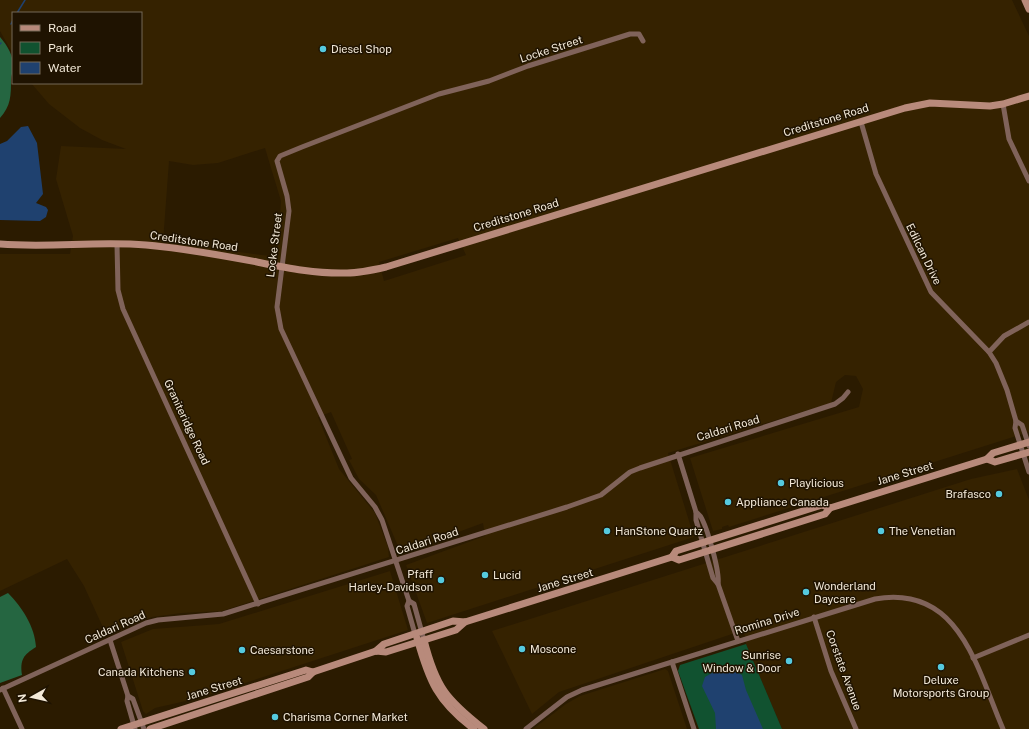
<svg xmlns="http://www.w3.org/2000/svg" width="1029" height="729" viewBox="0 0 1029 729" font-family="'Public Sans',sans-serif">
<style>
.built{fill:#352200;fill-rule:evenodd}
.green{fill:#115230}
.forest{fill:#256641}
.water{fill:#1f416f}
.lines{fill:none;stroke-linecap:round;stroke-linejoin:round}
.stream{stroke:#1f416f;stroke-width:1.5}
.street{stroke:#80635a;stroke-width:5}
.secondary{stroke:#b88a7b;stroke-width:7}
.poi-dot{fill:#55cadf;stroke:#1f1301;stroke-width:1.5}
.labels{text-anchor:middle;stroke-width:3;stroke-linejoin:round;paint-order:stroke}
.poi-label{font-size:11px;fill:#f3e9d8;stroke:#1f1301;text-anchor:start}
.street-label{font-size:11px;fill:#f3e9d8;stroke:#1f1301}
</style>
<rect width="100%" height="100%" fill="#2b1b00"/>
<g class="built">
<path d="M0,0h1012l17,36v396l-300,95 -1,-2 -6,2v2l-9,2 -23,-73 169,-51 4,-18 -7,-13 -11,-1 -9,7 -5,21 -163,50 26,84 -267,86 -21,-58 79,-29 -2,-13 -82,30 -25,-58 -17,-16 -10,-19 3,-1 -21,-47 -13,5 21,52 36,44 13,34 1,10 -167,54 -40,2 -30,4 -46,17 -22,-48 -17,-27 -67,32v-337h70l3,-18 -17,-57 5,-33 65,3 -24,-9 -22,-12 -31,-24 -18,-21h110v-70h-128v41l-13,-23zM265,148l16,53 -4,56 -114,-15 6,-81 24,4 25,-2zM458,238l8,17 -82,26 -5,-19z"/>
<polygon points="1017,469 1029,500 1029,729 782,729 746,644 744,630 559,692 532,714 492,631 971,479"/>
<polygon points="390,571 408,630 199,698 155,708 146,714 143,711 121,642 153,629 219,624"/>
<polygon points="665,669 668,671 687,729 533,729 566,704 580,696"/>
</g>
<polygon class="green" points="746,644 782,729 699,729 678,671 680,665"/>
<g class="forest">
<path d="M0,37c7,8 14,19 13,31 0,4 -2,7 -2,12 0,15 0,26 -11,38z"/>
<path d="M8,593c14,14 27,34 28,54 -13,8 -16,13 -14,28l-22,8v-86z"/>
</g>
<g class="water">
<polygon points="28,126 37,143 43,194 36,203 46,207 48,210 46,217 40,221 0,220 0,144 7,141 21,127"/>
<polygon points="727,668 742,675 746,690 763,729 716,729 715,713 702,686 705,677 717,670"/>
</g>
<g class="lines">
<g class="stream">
<polyline points="17,13 25,0"/>
<polyline points="11,24 13,20"/>
<polyline points="0,44 1,43"/>
</g>
<g class="street">
<polyline points="1003,104 1009,139 1029,181"/>
<polyline points="861,122 876,174 931,292 989,352 996,363 1007,390 1016,421 1015,428 1029,472"/>
<polyline points="117,244 118,290 123,309 258,604"/>
<polyline points="989,352 1004,336 1029,322"/>
<polyline points="1016,421 1022,425 1029,446"/>
<polyline points="678,454 696,512 696,520 713,578 718,584 738,641"/>
<path d="M696,512c2,2 5,4 6,7 6,12 18,53 16,65"/>
<polyline points="409,601 414,604 424,640"/>
<polyline points="814,617 831,671 856,729"/>
<polyline points="415,634 407,606 409,601 382,520 375,507 351,478 281,329 277,307 289,211 287,196 277,161 280,156 302,147 439,94 489,81 528,66 630,34 639,34 643,41"/>
<polyline points="110,640 128,696 127,701 135,729"/>
<polyline points="973,658 1029,635"/>
<polyline points="672,662 694,729"/>
<polyline points="3,688 22,729"/>
<polyline points="0,690 146,623 158,620 223,614 567,507 601,495 630,472 640,468 835,404 843,398 848,392"/>
<polyline points="128,696 133,699 144,729"/>
<path d="M526,729l41,-32 15,-7 293,-91c85,-15 102,70 128,130"/>
</g>
<g class="secondary">
<polyline points="1025,0 1029,9"/>
<path d="M0,244c49,4 97,-3 146,1 37,3 74,10 111,17 30,6 59,12 90,11 13,0 26,-3 39,-6l519,-159 25,-5 60,3 13,-2 26,-8"/>
<polyline points="987,459 995,462 1029,452"/>
<polyline points="672,557 679,560 825,514 830,508"/>
<path d="M417,638c12,43 20,63 57,91"/>
<path d="M424,640c12,47 22,59 60,89"/>
<polyline points="376,651 384,644 453,621 465,622 672,557 676,551 822,505 830,508 987,459 993,453 1029,442"/>
<polyline points="121,729 306,670 313,672"/>
<polyline points="150,729 308,677 313,672 376,651 386,652 456,630 465,622"/>
</g>
</g>
<g class="poi-dot">
<circle cx="323" cy="49" r="4"/>
<circle cx="781" cy="483" r="4"/>
<circle cx="999" cy="494" r="4"/>
<circle cx="728" cy="502" r="4"/>
<circle cx="607" cy="531" r="4"/>
<circle cx="881" cy="531" r="4"/>
<circle cx="485" cy="575" r="4"/>
<circle cx="441" cy="580" r="4"/>
<circle cx="806" cy="592" r="4"/>
<circle cx="522" cy="649" r="4"/>
<circle cx="242" cy="650" r="4"/>
<circle cx="789" cy="661" r="4"/>
<circle cx="941" cy="667" r="4"/>
<circle cx="192" cy="672" r="4"/>
<circle cx="275" cy="717" r="4"/>
</g>
<g class="labels">
<g class="poi-label">
<text x="331" y="53">Diesel Shop</text>
<text x="789" y="487">Playlicious</text>
<text x="991" y="498" text-anchor="end">Brafasco</text>
<text x="736" y="506">Appliance Canada</text>
<text x="615" y="535">HanStone Quartz</text>
<text x="889" y="535">The Venetian</text>
<text x="433" y="578" text-anchor="end">Pfaff<tspan x="433" dy="13">Harley-Davidson</tspan></text>
<text x="493" y="579">Lucid</text>
<text x="814" y="590">Wonderland<tspan x="814" dy="13">Daycare</tspan></text>
<text x="530" y="653">Moscone</text>
<text x="250" y="654">Caesarstone</text>
<text x="781" y="659" text-anchor="end">Sunrise<tspan x="781" dy="13">Window &amp; Door</tspan></text>
<text x="184" y="676" text-anchor="end">Canada Kitchens</text>
<text x="941" y="684" text-anchor="middle">Deluxe<tspan x="941" dy="13">Motorsports Group</tspan></text>
<text x="283" y="721">Charisma Corner Market</text>
</g>
<g class="street-label">
<text transform="translate(551 49) rotate(-18)" y="4">Locke Street</text>
<text transform="translate(826 120) rotate(-17)" y="4">Creditstone Road</text>
<text transform="translate(516 215) rotate(-17)" y="4">Creditstone Road</text>
<text transform="translate(194 241) rotate(8)" y="4">Creditstone Road</text>
<text transform="translate(274 245) rotate(-83)" y="4">Locke Street</text>
<text transform="translate(924 254) rotate(64)" y="4">Edilcan Drive</text>
<text transform="translate(187 422) rotate(65)" y="4">Graniteridge Road</text>
<text transform="translate(728 428) rotate(-17)" y="4">Caldari Road</text>
<text transform="translate(905 473) rotate(-17)" y="4">Jane Street</text>
<text transform="translate(427 541) rotate(-18)" y="4">Caldari Road</text>
<text transform="translate(565 580) rotate(-17)" y="4">Jane Street</text>
<text transform="translate(767 621) rotate(-17)" y="4">Romina Drive</text>
<text transform="translate(115 627) rotate(-24)" y="4">Caldari Road</text>
<text transform="translate(844 670) rotate(70)" y="4">Corstate Avenue</text>
<text transform="translate(214 688) rotate(-17)" y="4">Jane Street</text>
</g>
</g>
<rect x="12" y="12" width="130" height="72" fill="#1f1301" stroke="#746957"/>
<rect x="20" y="25" width="20" height="6" fill="#b88a7b" stroke="#746957"/>
<text x="48" y="32" font-size="12" fill="#f3e9d8">Road</text>
<rect x="20" y="42" width="20" height="12" fill="#115230" stroke="#746957"/>
<text x="48" y="52" font-size="12" fill="#f3e9d8">Park</text>
<rect x="20" y="62" width="20" height="12" fill="#1f416f" stroke="#746957"/>
<text x="48" y="72" font-size="12" fill="#f3e9d8">Water</text>
<g transform="translate(32 697) rotate(262)" stroke="#1f1301" stroke-width="3" paint-order="stroke">
<path d="M0-3L7 15L0 10L-7 15Z" fill="#f3e9d8"/>
<text y="-6" font-size="11" font-weight="bold" text-anchor="middle" fill="#f3e9d8">N</text>
</g>
</svg>
